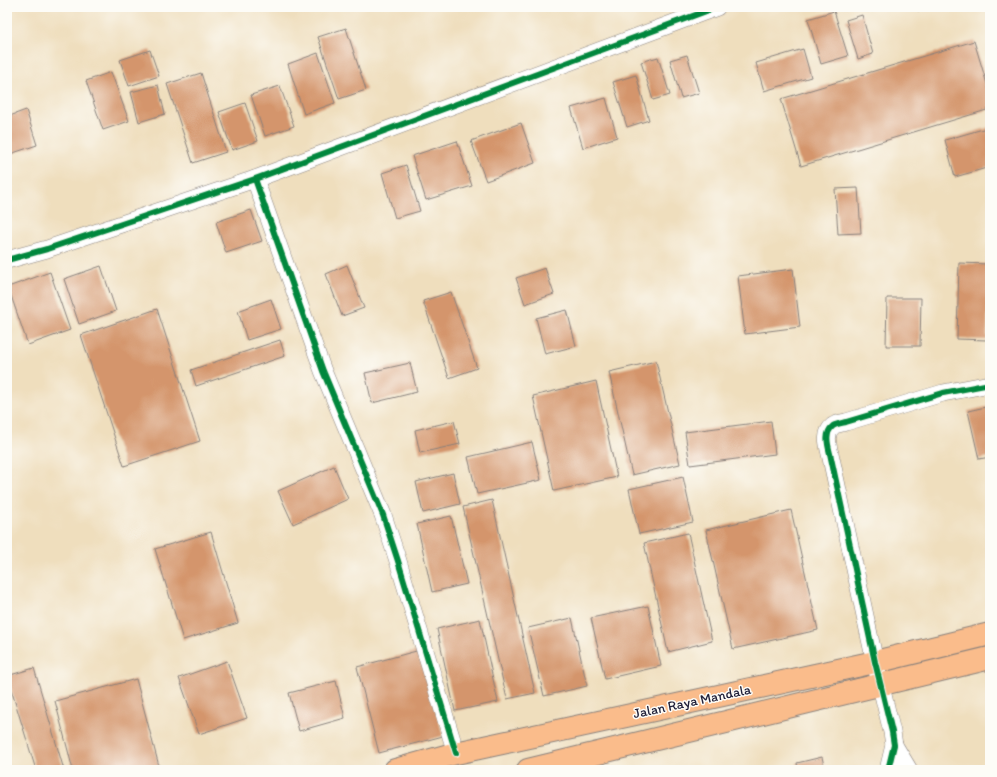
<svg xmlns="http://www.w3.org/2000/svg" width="997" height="777" viewBox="0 0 997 777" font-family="Itim,sans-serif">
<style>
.building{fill:#d4956c}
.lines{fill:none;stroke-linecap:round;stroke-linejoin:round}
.street-casing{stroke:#88807c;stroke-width:18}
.highway-casing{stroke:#88807c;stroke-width:24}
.street{stroke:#fff;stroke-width:17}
.highway{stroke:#fabc8b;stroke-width:22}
.cycleway-casing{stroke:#fdfcf7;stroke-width:8}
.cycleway{stroke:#00873e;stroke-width:6}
.labels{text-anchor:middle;stroke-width:3;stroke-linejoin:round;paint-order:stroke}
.street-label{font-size:14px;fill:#22223b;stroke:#fdfcf7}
</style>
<rect width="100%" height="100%" fill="#fdfcf7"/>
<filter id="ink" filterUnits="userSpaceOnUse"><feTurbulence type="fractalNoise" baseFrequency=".025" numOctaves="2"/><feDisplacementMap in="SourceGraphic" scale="8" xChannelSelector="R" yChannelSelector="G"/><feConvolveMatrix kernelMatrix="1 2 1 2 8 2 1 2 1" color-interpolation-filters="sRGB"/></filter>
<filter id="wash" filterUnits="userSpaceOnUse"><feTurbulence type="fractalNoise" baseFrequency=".012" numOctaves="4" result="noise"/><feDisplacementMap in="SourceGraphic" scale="16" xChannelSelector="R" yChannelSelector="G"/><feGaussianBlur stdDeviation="0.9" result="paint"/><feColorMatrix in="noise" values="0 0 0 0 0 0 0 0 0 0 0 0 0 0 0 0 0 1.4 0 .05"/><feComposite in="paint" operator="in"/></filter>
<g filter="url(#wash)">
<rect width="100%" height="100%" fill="#efdebd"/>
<g id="blocks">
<g class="building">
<polygon points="917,7 930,7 918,11"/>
<polygon points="834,11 848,56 821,64 808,19"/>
<polygon points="862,15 873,54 858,59 846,20"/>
<polygon points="346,28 366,90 339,99 318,37"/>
<polygon points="974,41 990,94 990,109 801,166 781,99"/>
<polygon points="803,49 811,77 764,91 756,63"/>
<polygon points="150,50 159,76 129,86 120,60"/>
<polygon points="318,53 335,103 304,114 288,64"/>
<polygon points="687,55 699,93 681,98 670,60"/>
<polygon points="658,57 670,95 653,100 641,62"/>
<polygon points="111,72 129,121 103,130 86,81"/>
<polygon points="201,73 226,152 193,163 167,84"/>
<polygon points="636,75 649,120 627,127 613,82"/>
<polygon points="158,85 165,114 139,122 131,92"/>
<polygon points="280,86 294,126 265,136 251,95"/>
<polygon points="606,98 617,137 583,148 571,108"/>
<polygon points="245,103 258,141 232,150 219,112"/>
<polygon points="26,110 37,145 7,155 7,117"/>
<polygon points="521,123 535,163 486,181 471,141"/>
<polygon points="990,127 990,167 955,177 945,140"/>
<polygon points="457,141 472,186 426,200 412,156"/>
<polygon points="406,165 420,211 395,218 382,173"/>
<polygon points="858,188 861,233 838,234 835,189"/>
<polygon points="251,210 262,241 226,253 216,222"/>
<polygon points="959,263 989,264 987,340 957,339"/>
<polygon points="347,265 364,308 342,316 326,274"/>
<polygon points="101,266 116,311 79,324 64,279"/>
<polygon points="545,268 554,294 525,304 516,278"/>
<polygon points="793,269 800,327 745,334 738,276"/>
<polygon points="50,272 70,330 28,345 8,287"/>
<polygon points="451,292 477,368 449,378 423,301"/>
<polygon points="887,298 921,298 920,346 886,346"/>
<polygon points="271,299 281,329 247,340 238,311"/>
<polygon points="157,309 200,441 124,466 81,335"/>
<polygon points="567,310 576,346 545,354 536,318"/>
<polygon points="280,340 285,356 196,386 191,370"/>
<polygon points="656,361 680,464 632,475 609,372"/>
<polygon points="410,363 417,392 372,403 365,373"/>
<polygon points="596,381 617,477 554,491 533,396"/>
<polygon points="990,406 990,457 979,459 968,411"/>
<polygon points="454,421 460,444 420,453 415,430"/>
<polygon points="771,421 775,454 690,465 685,432"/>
<polygon points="532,442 541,480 477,494 468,457"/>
<polygon points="334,466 348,499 293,524 278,491"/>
<polygon points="453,473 460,504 423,513 416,482"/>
<polygon points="683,477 693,522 639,534 629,489"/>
<polygon points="492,500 535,693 507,699 463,507"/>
<polygon points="791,510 818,630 733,649 706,530"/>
<polygon points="451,516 467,584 432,592 417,524"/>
<polygon points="211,532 238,623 183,640 155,549"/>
<polygon points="688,533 712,641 668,652 644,543"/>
<polygon points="648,606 661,666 605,679 591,618"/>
<polygon points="572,618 587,686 544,696 528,628"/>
<polygon points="480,619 498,702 455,711 437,629"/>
<polygon points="420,650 443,736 379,753 357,667"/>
<polygon points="227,661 247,718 199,734 179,678"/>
<polygon points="34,668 64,770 36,770 7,676"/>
<polygon points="136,679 160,770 73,770 55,701"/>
<polygon points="336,681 345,718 299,731 289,693"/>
<polygon points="822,757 825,770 798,770 797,763"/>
</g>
</g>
</g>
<g filter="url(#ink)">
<use href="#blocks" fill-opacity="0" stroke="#88807c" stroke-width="1"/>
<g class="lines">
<defs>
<g id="street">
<polyline points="255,179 323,371 383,515 398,561 456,753"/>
<polyline points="7,260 47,249 255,179 717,7"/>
<polyline points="894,745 909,770"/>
<path d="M888,770l6,-25 -2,-13 -17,-70 -44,-204c-2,-10 -8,-24 2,-32 3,-2 9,-3 13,-4l97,-29 47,-9"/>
</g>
<g id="highway">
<polyline points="395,770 456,753 875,662 990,634"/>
<polyline points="528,770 990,658"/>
</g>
</defs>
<use href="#street" class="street-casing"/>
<use href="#highway" class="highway-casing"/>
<use href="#street" class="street"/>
<use href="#highway" class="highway"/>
<defs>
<g id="cycleway">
<polyline points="255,179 323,371 383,515 398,561 456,753"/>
<polyline points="7,260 47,249 255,179 717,7"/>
<path d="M888,770l6,-25 -2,-13 -17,-70 -44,-204c-2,-10 -8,-24 2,-32 3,-2 9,-3 13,-4l97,-29 47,-9"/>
</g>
</defs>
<use href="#cycleway" class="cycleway-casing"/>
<use href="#cycleway" class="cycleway"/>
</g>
</g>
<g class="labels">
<g class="street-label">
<text transform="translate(692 701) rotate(-12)" y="5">Jalan Raya Mandala</text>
</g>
</g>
<rect width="997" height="777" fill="none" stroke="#fdfcf7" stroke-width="24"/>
</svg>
